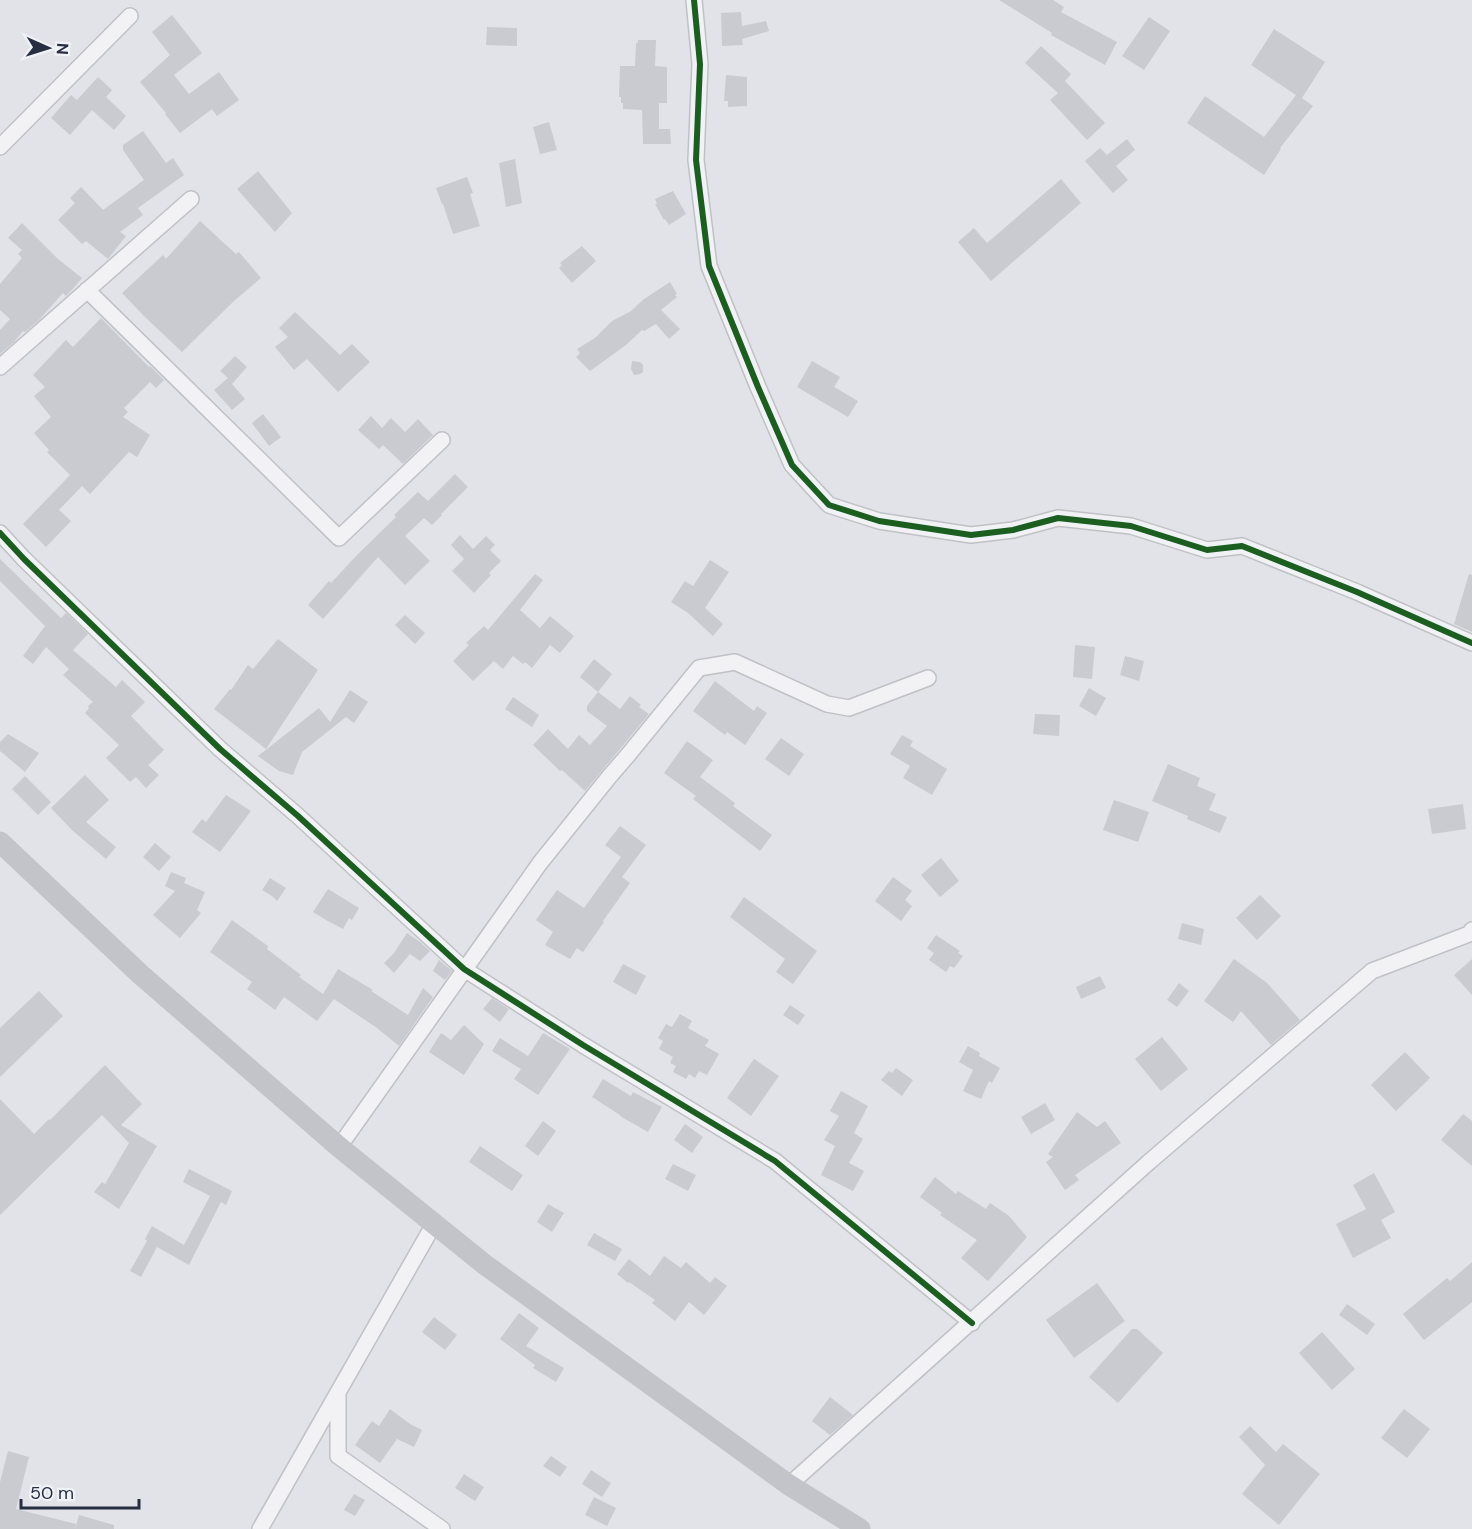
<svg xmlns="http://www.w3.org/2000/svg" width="1472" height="1529" viewBox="0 0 1472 1529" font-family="'DM Sans',sans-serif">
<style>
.building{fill:#cacbd0}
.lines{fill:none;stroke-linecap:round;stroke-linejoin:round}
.street-casing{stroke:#c0c1c6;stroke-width:18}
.street{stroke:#f2f2f4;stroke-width:15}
.secondary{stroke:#c3c4ca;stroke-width:21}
.cycleway-casing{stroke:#eff2f7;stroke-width:10}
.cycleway{stroke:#1b5e20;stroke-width:6}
</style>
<rect width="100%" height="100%" fill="#e2e3e8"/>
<g class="building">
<polygon points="999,0 1053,0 1064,7 1061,12 1117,42 1105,65 1051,35 1052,33"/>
<polygon points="741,12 742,26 766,21 769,31 742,39 743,45 722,46 721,13"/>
<polygon points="172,15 202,53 174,75 189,94 219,72 239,100 217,116 212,109 180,133 165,114 166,113 140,82 170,55 152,32"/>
<polygon points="1149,17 1170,31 1144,70 1122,56"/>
<polygon points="487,27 517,28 517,46 486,45"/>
<polygon points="1274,29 1325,62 1302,98 1313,106 1280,148 1281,149 1264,175 1187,123 1205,96 1264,137 1296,95 1251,65"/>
<polygon points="638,40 656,40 655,66 667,67 667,103 659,103 659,129 670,129 671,144 643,144 642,110 623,109 623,103 621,103 621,97 619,97 620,66 635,66 636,43 638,43"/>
<polygon points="1041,46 1071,74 1065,81 1105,123 1087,140 1050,100 1058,93 1025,63"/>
<polygon points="726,75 747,77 747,106 728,107 728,101 724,101"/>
<polygon points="98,77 112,90 106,97 126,116 114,130 92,110 70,135 51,118 71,95 77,100"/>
<polygon points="549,122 557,150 540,154 533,127"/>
<polygon points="143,131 166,163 173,158 184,175 138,208 143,215 120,232 126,236 108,259 86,241 82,244 58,220 75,203 70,198 81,187 103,210 144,180 123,150 123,145"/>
<polygon points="1127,139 1135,150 1116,166 1128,180 1113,193 1085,161 1100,148 1107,155"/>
<polygon points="515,159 522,203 506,207 499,163"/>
<polygon points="258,171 292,213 275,232 237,189"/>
<polygon points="467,177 473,193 470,194 480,226 453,234 443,204 442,204 436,188"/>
<polygon points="1061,179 1081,203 991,281 958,242 974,228 987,243"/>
<polygon points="673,191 686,214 669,225 665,219 664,220 655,204 657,204 655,199"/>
<polygon points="200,221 236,254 239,252 261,278 234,301 182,352 144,316 122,293 163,255 166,259"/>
<polygon points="22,223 58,259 82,278 71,291 66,296 63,293 39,320 25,332 23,331 14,342 0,354 0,330 10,319 0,310 0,284 22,258 18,254 22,250 8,238"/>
<polygon points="582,246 596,261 572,283 559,268 562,265 560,263"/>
<polygon points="670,282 677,294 675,295 677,297 661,310 680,329 669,339 656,324 644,331 642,330 626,345 590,371 576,357 580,353 577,349 595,338 612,321 631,311 644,299"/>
<polygon points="295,312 340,355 352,344 370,362 338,392 307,359 294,370 275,347 288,337 279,328"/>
<polygon points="101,318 149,367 150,366 164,380 156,388 150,382 124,408 128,412 123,417 150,435 137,457 129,452 90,494 82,486 59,510 71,521 46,547 23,524 70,475 47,452 49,450 34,433 51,417 34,396 45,387 33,375 66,340 73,347"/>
<polygon points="235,356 247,367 232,384 245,399 232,410 214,390 228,378 220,371"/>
<polygon points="632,361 640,362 643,365 643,372 640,374 634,375 631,369"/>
<polygon points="812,361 840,377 834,387 858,401 848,417 797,387"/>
<polygon points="263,414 281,437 269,446 252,423"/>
<polygon points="371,416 382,428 391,418 405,432 418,419 433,435 403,464 383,445 379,449 358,430"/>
<polygon points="455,474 468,487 441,514 442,515 432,525 424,518 405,536 430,561 405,585 378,557 323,619 308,605 329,581 331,583 358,554 396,517 394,515 418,492 428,501"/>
<polygon points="460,535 473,549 486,536 495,545 490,550 501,561 489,573 491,575 474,593 452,571 464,559 451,545"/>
<polygon points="0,559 61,618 66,613 88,634 73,650 116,687 122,680 145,702 131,716 164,750 148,765 159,775 146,788 136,777 130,782 106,758 119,745 85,713 89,708 88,706 93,702 63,675 69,669 46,647 33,664 23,656 45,626 0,581"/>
<polygon points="710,560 729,572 705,608 723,624 713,636 688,613 671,602 685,581 693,586"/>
<polygon points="535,574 543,580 520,610 540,628 550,616 574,636 560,653 550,645 532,668 525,662 523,664 513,656 503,669 494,661 473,681 453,661 469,645 466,643 484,626 488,630"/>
<polygon points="1469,574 1472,575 1472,632 1454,624"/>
<polygon points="405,615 425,633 415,644 395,625"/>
<polygon points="278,639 318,670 266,749 214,709 230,689 231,690 248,665 253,669"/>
<polygon points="1075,645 1095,647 1092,679 1073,677"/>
<polygon points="1125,656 1144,661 1139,681 1120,675"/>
<polygon points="594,659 612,674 598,692 580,677"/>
<polygon points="715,681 754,711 757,706 767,713 745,745 727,732 725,735 693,711"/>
<polygon points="1089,688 1106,698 1096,716 1079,706"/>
<polygon points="350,690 368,702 354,723 346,717 302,752 293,775 279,771 258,756 319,708 330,722"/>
<polygon points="598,692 620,709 630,696 641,705 639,707 649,714 585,791 562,770 560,771 533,745 548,729 568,749 579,735 590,745 607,726 587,711 587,706"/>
<polygon points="513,697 539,715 532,727 505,709"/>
<polygon points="1035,714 1060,715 1059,736 1033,734"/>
<polygon points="8,734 39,753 25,772 0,751 0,742"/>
<polygon points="902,735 913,741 910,746 947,769 932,795 903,778 910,766 890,754"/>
<polygon points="781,738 804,754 789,776 765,759"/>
<polygon points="687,741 713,760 700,777 735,803 733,806 772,835 760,851 693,799 696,796 664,773"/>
<polygon points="1168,764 1200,778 1197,786 1216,794 1209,810 1227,817 1220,833 1187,819 1188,816 1152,801"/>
<polygon points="85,775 109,800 86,822 116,847 106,859 73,831 51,808"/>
<polygon points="25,776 51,802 38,815 12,789"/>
<polygon points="226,795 251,811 220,852 192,832 202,819 206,822"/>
<polygon points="1114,800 1149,812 1138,842 1103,830"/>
<polygon points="1463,804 1466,829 1432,834 1428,809"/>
<polygon points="620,826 646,845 622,877 630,883 603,921 604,922 583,952 577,948 570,959 545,945 553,932 536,920 557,890 584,908 621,857 605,845"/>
<polygon points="155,843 171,857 159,871 143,857"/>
<polygon points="941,858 959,881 940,897 921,875"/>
<polygon points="171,872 186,878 184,883 205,892 197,910 201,913 180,938 153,915 175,891 165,886"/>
<polygon points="893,877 912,891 905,900 912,906 901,921 875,901"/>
<polygon points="270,878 286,888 277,901 272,896 262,890"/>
<polygon points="328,889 359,908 352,920 349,918 343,929 326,920 313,912"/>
<polygon points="1260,895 1281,916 1257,940 1236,918"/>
<polygon points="744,897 817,951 793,984 776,972 785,959 730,917"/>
<polygon points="232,920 268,946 267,949 301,975 299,977 323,994 338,969 373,990 371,991 408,1015 423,988 433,997 399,1046 377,1028 334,999 317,1021 284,997 275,1010 247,989 252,982 210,952"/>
<polygon points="1182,923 1204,929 1201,945 1178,939"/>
<polygon points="407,933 420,942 430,951 420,961 410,954 394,973 384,963 394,953"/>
<polygon points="936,935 960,951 958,953 963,956 954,968 950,966 946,972 929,960 934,953 927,948"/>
<polygon points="1234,959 1267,983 1300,1020 1271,1045 1241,1011 1233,1022 1204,1001"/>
<polygon points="1472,959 1472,995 1454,975"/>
<polygon points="439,960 452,971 445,980 433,971"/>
<polygon points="623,964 646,976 636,995 613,982"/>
<polygon points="1100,976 1106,988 1081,999 1076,987"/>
<polygon points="1179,983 1189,991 1177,1007 1167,1000"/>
<polygon points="39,991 63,1016 0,1077 0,1028"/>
<polygon points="492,998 509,1009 500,1022 483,1009"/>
<polygon points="790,1005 805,1015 798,1025 783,1015"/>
<polygon points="680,1014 692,1021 688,1028 709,1040 705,1046 719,1054 707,1075 699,1071 695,1078 689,1074 686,1079 673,1072 676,1066 670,1063 673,1057 659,1049 663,1041 658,1038 666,1024 672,1027"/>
<polygon points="464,1025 484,1044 464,1075 429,1052 441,1033 451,1040"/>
<polygon points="543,1033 570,1049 538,1095 514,1079 521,1069 492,1051 500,1038 528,1056"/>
<polygon points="1162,1037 1188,1069 1161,1091 1135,1059"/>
<polygon points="968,1046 980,1053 979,1056 1000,1068 992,1083 989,1081 981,1099 963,1091 973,1070 959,1062"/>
<polygon points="1405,1052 1430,1078 1396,1111 1371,1085"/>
<polygon points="754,1059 779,1076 751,1116 727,1098"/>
<polygon points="105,1065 142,1104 121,1125 157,1146 119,1209 94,1192 102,1182 105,1184 129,1143 102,1115 0,1215 0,1099 34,1134 49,1119 50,1120"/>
<polygon points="896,1068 913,1080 902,1096 881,1080 889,1071 892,1073"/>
<polygon points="603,1079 631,1096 633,1092 662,1107 648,1132 620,1116 620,1115 592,1097"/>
<polygon points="841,1091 868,1106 854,1133 863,1139 849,1163 864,1171 853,1191 821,1175 835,1146 824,1140 839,1116 830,1111"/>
<polygon points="1045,1103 1055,1120 1031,1134 1021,1117"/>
<polygon points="1077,1112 1097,1127 1105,1121 1121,1143 1075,1175 1079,1180 1065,1190 1046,1162 1053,1157 1048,1154"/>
<polygon points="1463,1114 1472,1121 1472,1166 1441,1140"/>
<polygon points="543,1121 556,1131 538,1156 525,1146"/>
<polygon points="685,1124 703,1137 692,1153 674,1140"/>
<polygon points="480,1146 523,1175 512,1191 469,1162"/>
<polygon points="673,1164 696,1175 688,1191 665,1179"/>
<polygon points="189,1169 232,1191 226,1205 221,1202 189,1265 157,1247 141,1277 130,1271 147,1241 145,1239 152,1226 184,1245 210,1196 183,1182"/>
<polygon points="1374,1173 1395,1212 1381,1220 1391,1238 1353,1258 1336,1224 1366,1209 1353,1185"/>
<polygon points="935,1177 956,1194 958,1191 986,1209 990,1203 1008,1215 1027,1237 988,1281 961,1258 977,1240 940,1215 942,1213 920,1197"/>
<polygon points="548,1204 564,1213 552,1232 537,1222"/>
<polygon points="594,1233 622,1249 615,1261 587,1245"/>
<polygon points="664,1256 681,1268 686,1262 710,1283 715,1277 727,1286 704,1315 689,1302 675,1321 652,1303 655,1300 629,1282 628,1283 617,1274 629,1259 650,1276"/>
<polygon points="1472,1262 1472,1302 1424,1340 1403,1314 1447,1278 1450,1281"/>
<polygon points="1097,1283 1125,1321 1074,1358 1046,1320"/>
<polygon points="1347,1304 1375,1324 1367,1335 1339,1315"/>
<polygon points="519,1313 539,1328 526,1346 564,1368 556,1382 533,1368 535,1365 500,1339"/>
<polygon points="434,1317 457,1335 445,1350 422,1332"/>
<polygon points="1132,1329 1137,1329 1163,1353 1118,1403 1089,1377"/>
<polygon points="1322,1332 1355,1369 1332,1390 1299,1353"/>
<polygon points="830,1397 853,1415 830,1435 812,1421"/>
<polygon points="390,1409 410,1424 422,1430 414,1447 397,1439 380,1463 355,1445 372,1421 379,1426"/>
<polygon points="1404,1409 1430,1429 1407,1458 1381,1438"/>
<polygon points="1250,1426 1276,1452 1283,1444 1320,1474 1279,1525 1242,1494 1265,1465 1239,1437"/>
<polygon points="8,1451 29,1457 16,1509 76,1524 75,1529 0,1529 0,1482"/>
<polygon points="551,1456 567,1467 560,1477 543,1466"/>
<polygon points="591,1470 611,1483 602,1497 582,1484"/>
<polygon points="464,1474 484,1487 475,1501 455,1488"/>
<polygon points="354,1494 365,1500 355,1516 344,1510"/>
<polygon points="594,1497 616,1508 607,1526 585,1515"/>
<polygon points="79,1515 114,1525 114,1529 75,1529"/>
</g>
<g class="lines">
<defs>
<g id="street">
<polyline points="694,0 700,64 696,160 709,266 758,387 792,465 829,505 879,521 971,535 1013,530 1058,518 1131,526 1207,550 1242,546 1357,592 1472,643"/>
<polyline points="0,147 130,16"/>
<polyline points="87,290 339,538 442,440"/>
<polyline points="0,367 191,199"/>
<polyline points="0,533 24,559 220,749 298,816 464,969 583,1045 775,1161 972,1323"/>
<polyline points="339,1147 540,863 609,777 628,755 699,668 735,662 827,704 849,708 928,678"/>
<polyline points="338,1396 338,1456 442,1529"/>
<polyline points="789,1485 1149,1162 1372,971 1469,934 1472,930"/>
<polyline points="260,1529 434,1224"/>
</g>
</defs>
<use href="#street" class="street-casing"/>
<use href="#street" class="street"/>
<polyline class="secondary" points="0,842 140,974 339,1147 484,1264 789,1485 860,1529"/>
<defs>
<g id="cycleway">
<polyline points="694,0 700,64 696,160 709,266 758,387 792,465 829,505 879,521 971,535 1013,530 1058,518 1131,526 1207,550 1242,546 1357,592 1472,643"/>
<polyline points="0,533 24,559 220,749 298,816 464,969 583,1045 775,1161 972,1323"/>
</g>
</defs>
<use href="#cycleway" class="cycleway-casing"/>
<use href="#cycleway" class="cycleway"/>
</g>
<g transform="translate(48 48) rotate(93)" stroke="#eff2f7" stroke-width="4.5" paint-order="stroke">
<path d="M0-4.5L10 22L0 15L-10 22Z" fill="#272e42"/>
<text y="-9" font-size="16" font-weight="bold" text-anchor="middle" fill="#272e42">N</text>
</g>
<path d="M21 1499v9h118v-9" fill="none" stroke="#272e42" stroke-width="3"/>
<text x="30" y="1499" font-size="18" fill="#272e42" stroke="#eff2f7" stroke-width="4.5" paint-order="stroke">50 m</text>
</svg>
